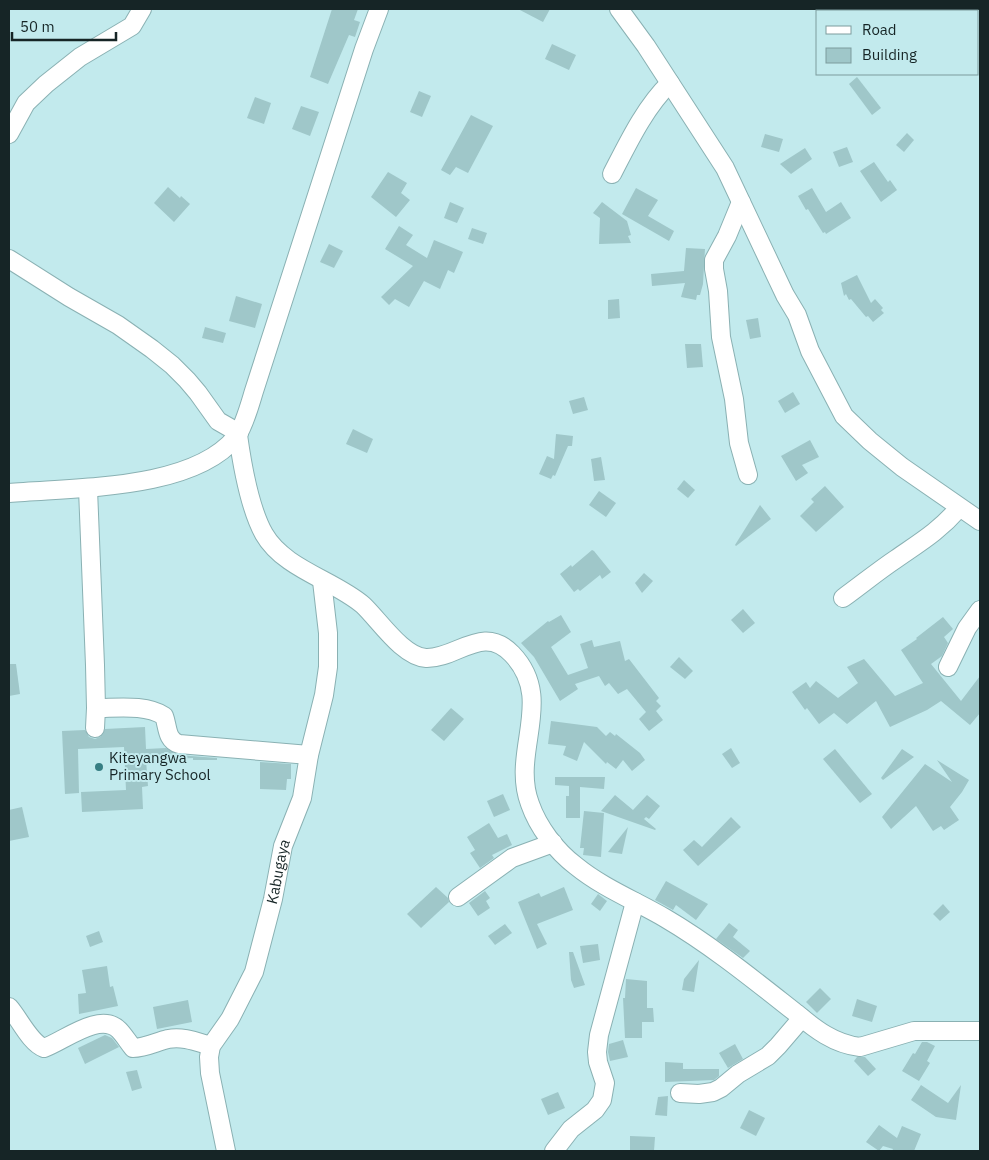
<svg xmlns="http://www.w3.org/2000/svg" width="989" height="1160" viewBox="0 0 989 1160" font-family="'IBM Plex Sans',sans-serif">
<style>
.building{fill:#9fc7c9}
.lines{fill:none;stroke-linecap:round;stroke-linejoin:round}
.minor-casing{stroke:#8ab1b3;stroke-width:20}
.minor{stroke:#fff;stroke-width:18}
.poi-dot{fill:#367e83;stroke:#c2eaed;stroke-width:2}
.labels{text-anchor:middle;stroke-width:4;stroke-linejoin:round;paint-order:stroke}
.poi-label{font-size:15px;fill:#162526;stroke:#c2eaed;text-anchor:start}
.street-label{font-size:15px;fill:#162526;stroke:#c2eaed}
</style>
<rect width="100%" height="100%" fill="#c2eaed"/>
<g class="building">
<polygon points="332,9 358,9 354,20 360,22 355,37 349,35 328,84 310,77"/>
<polygon points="518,9 550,9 543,22"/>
<polygon points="552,44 576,55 569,70 545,59"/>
<polygon points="857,77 881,108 872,115 849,84"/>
<polygon points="419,91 431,96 422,117 410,112"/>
<polygon points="255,97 271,103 264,124 247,118"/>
<polygon points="301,106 319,112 310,136 292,129"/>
<polygon points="471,115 493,126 468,173 456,167 450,175 441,170"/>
<polygon points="907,133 914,140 904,152 896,145"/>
<polygon points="765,134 783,139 779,152 761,147"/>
<polygon points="847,147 853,162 839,167 833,152"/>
<polygon points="805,148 812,159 791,174 780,164"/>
<polygon points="874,162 888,182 890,180 897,190 881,202 860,171"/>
<polygon points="388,172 407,183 401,193 410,200 396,217 371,197"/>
<polygon points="168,187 180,198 181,196 190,204 174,222 154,203"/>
<polygon points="636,188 658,200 648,216 674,231 669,241 622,214"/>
<polygon points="812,188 826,212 841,202 851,218 826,234 825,232 823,233 808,209 806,210 798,196"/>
<polygon points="450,202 464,208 457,223 444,218"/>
<polygon points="602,202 627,221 631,235 628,236 631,243 599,244 600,218 593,213"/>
<polygon points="399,226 413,235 406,245 427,258 434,240 463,252 454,273 448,270 440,289 424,281 409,307 395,299 389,305 381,297 413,266 385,249"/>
<polygon points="472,228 487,233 483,244 468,239"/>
<polygon points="329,244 343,251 334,268 320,262"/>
<polygon points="686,248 705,249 703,284 700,295 697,295 696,300 681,297 685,283 652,286 651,274 684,271"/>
<polygon points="857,275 871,303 875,299 883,308 881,310 884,313 873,322 868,316 866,317 851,299 849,300 846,294 844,296 841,283"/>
<polygon points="236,296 262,304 255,328 229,321"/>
<polygon points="619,299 620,318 608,319 608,300"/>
<polygon points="758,318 761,337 750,339 746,320"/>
<polygon points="205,327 226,333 223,343 202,338"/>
<polygon points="685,344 701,344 703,367 687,368"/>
<polygon points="793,392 800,404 785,413 778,401"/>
<polygon points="584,397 588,410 573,414 569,401"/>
<polygon points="353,429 373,439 367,453 346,444"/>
<polygon points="556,434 573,436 572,446 568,446 555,476 553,475 551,479 539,474 547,456 554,459"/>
<polygon points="810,440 819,457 802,465 808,473 796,481 781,456"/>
<polygon points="601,457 605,480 594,481 591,459"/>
<polygon points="684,480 695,490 688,498 677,489"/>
<polygon points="825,486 844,507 816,532 800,516 814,502 811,499"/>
<polygon points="599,491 616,503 606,517 589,505"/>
<polygon points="760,505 771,519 736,546 735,545"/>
<polygon points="592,550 594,551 611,572 602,579 600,575 580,591 578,589 574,592 560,574 571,565 572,567"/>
<polygon points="644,573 653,581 642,593 635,583"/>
<polygon points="743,609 755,623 743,633 731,620"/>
<polygon points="561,615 571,632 551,647 568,675 588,668 580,644 592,640 594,647 620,641 625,661 629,659 659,698 656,701 661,706 656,711 663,720 649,731 639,719 646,712 627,689 618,694 609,683 605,686 599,676 575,684 578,689 560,701 534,657 521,643 548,621 549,622"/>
<polygon points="943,617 953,629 944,637 948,643 942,656 931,664 961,701 980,676 980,713 970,725 941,701 927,710 890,727 876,701 847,724 834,713 819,724 807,708 805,710 792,692 806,682 810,688 816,681 838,698 858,683 847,667 864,659 895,696 923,683 901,650 917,639 916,638"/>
<polygon points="679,657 693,671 685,679 670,667"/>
<polygon points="9,664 16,664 20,694 9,696"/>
<polygon points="451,708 464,719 444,741 431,730"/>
<polygon points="551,721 597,727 606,736 610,732 615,736 616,734 640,753 645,760 632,771 623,760 616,769 607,762 606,764 584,742 577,761 563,755 566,746 548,744"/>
<polygon points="145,727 146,749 166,748 178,755 217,758 217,760 193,760 193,758 146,760 148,786 142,787 143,809 82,812 81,792 126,790 124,747 78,749 79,793 65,794 62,731 85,730 89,737 95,739 100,737 105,729"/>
<polygon points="731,748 740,763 732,768 722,754"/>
<polygon points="835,749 872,794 860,803 823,759"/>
<polygon points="902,749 914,757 883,780 881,778"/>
<polygon points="937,760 969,780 962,792 950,807 959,820 944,830 941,826 933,831 916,806 891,829 882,817 925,764 952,782"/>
<polygon points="260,762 291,764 291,779 287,779 286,790 260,789"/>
<polygon points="555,777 605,777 604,789 580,787 580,818 566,818 566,796 569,796 569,786 555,785"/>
<polygon points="503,794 510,810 494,817 487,801"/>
<polygon points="615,795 633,810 647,795 660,806 649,819 646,817 644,819 656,829 655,830 601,811"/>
<polygon points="22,807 29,837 9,841 9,810"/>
<polygon points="584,811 604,813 601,857 583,855 584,848 580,848"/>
<polygon points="731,817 741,827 698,866 683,850 694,840 702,847"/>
<polygon points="489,823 498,838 507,834 512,845 492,855 494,858 480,868 470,853 475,850 467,837"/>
<polygon points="628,827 622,854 608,852"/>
<polygon points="666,881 708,904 696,920 676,905 673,910 655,900"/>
<polygon points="436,887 448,898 449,902 421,928 407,914"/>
<polygon points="564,887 573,910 537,924 547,944 537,949 518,902 539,893 541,897"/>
<polygon points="485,891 490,898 486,901 490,908 478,916 469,903"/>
<polygon points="598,894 607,901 600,911 591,904"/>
<polygon points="943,904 950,912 940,921 933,914"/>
<polygon points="729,923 738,930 733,937 750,951 743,958 716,939"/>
<polygon points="505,924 512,933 495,945 488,936"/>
<polygon points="99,931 103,942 90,947 86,936"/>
<polygon points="598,944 600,960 583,963 580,946"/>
<polygon points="569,952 573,952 585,985 574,988 571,980"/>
<polygon points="699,960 694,992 682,990 684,979"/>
<polygon points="107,966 110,987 113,986 118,1006 79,1014 78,994 86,993 82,970"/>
<polygon points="626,979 647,981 647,1008 653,1008 654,1022 642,1022 642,1038 625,1038 623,998 625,998"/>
<polygon points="820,988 831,999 817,1013 806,1002"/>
<polygon points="857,999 877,1006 872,1022 852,1016"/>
<polygon points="188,1000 192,1022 157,1029 153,1007"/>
<polygon points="105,1035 112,1038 119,1047 85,1064 78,1048"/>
<polygon points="623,1040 628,1057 610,1061 608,1052 609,1044"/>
<polygon points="922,1042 927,1042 935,1046 927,1061 930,1063 919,1081 902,1071 913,1053 915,1054"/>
<polygon points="735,1044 743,1059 728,1068 719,1053"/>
<polygon points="857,1057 865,1057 876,1069 868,1076 854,1061"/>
<polygon points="665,1062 683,1063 683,1069 719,1069 719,1076 714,1080 665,1082"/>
<polygon points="137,1070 142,1088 132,1091 126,1072"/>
<polygon points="921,1085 948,1103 961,1085 956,1120 936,1117 911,1100"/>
<polygon points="558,1092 565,1108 548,1115 541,1099"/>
<polygon points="668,1096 667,1116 655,1115 658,1097"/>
<polygon points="749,1110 765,1118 756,1136 740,1128"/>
<polygon points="879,1125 897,1138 902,1126 921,1134 914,1151 892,1151 893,1149 883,1146 879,1151 866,1142"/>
<polygon points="630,1136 655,1137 654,1151 630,1151"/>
</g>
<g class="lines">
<defs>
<g id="minor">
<polyline points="619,9 646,46 725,168 785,295 797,315 810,351 844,416 870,441 902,467 980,521"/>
<polyline points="9,134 26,103 46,84 80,57 132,26 142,9"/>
<path d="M612,174c16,-31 33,-67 58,-91"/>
<polyline points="741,202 727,236 714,260 714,269 718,291 721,337 734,399 739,443 748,475"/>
<polyline points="9,259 69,297 118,325 152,349 172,365 187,380 198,393 218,421 239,433"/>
<path d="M238,435c4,29 12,74 26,99 20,35 70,46 99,71 16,15 40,52 63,53 31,1 57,-35 86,-4 44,46 -2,97 18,150 8,23 26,47 46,62 27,22 60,35 89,52 46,27 89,62 131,95 19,16 38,31 64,34l54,-16h66"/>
<polyline points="88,489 95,665 96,708 95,728"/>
<path d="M9,493c64,-6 183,-2 227,-56 8,-10 14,-33 18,-46l110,-342 15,-40"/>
<path d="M843,598c18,-13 35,-27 53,-39 26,-18 43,-28 63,-51"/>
<polyline points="948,667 967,628 980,610"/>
<path d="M96,708c21,0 50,-4 68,8 4,10 2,24 15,28l130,11"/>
<polyline points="458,897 512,858 553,843"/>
<path d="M9,1007c10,11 21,36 35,41 20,-7 56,-37 75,-18 5,5 9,12 14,18 12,0 23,-6 35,-9 15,-3 29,3 43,7"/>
<polyline points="680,1093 699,1094 713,1092 721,1088 738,1074 768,1056 778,1046 802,1018"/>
<path id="s1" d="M226,1151l-16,-78 -1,-16 2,-11 19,-27 24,-47 19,-73 10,-53 19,-48 7,-43 15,-60 4,-28v-34l-6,-52"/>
<polyline points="554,1151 571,1129 595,1110 602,1100 605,1083 598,1062 597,1052 599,1035 635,902"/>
</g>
</defs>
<use href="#minor" class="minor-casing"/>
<use href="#minor" class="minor"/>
</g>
<circle class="poi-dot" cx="99" cy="767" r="5"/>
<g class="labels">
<g class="poi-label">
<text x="109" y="763">Kiteyangwa<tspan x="109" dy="17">Primary School</tspan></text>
</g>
<g class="street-label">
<text dy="5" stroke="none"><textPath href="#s1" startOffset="296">Kabugaya</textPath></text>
</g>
</g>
<rect width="989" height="1160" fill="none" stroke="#162526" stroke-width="20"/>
<rect x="816" y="10" width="162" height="65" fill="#c2eaed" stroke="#7d9b9d"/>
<rect x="826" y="26" width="25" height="8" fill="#ffffff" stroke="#7d9b9d"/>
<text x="862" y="35" font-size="15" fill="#162526">Road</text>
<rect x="826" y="48" width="25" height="15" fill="#9fc7c9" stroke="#7d9b9d"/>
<text x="862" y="60" font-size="15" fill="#162526">Building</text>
<path d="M12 32v8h104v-8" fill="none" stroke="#162526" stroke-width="2.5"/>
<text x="20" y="32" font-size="15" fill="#162526" stroke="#c2eaed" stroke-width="4" paint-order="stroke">50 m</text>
</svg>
